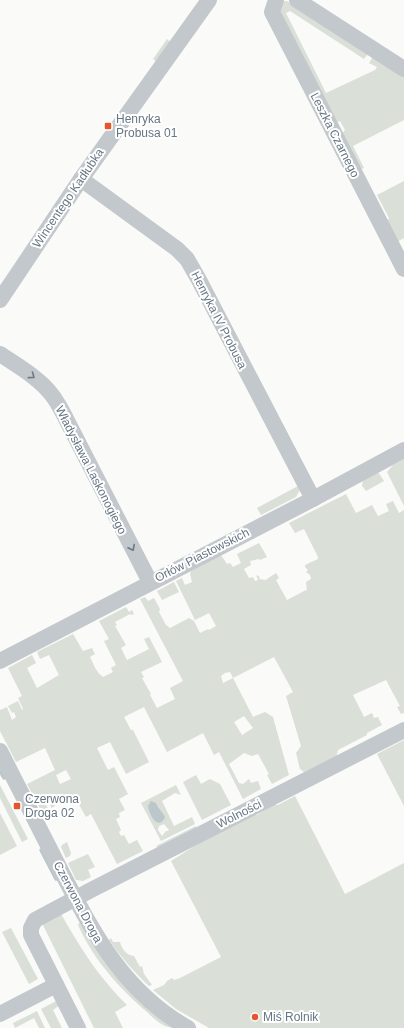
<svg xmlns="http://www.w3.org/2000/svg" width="404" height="1028" viewBox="0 0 404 1028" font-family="Helvetica,sans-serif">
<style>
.green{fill:#dadfd7;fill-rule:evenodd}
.water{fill:#bbc7cb}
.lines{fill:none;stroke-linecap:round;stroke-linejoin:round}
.stream{stroke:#bbc7cb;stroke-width:3.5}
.minor{stroke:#c3c8cc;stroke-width:16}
.oneway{stroke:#6a7a87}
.poi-dot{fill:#e4572e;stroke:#fff;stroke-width:1.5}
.labels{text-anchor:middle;stroke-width:4;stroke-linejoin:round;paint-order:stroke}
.poi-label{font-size:12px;fill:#657683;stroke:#fff;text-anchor:start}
.street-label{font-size:12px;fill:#657683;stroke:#fff}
</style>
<rect width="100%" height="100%" fill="#fafaf8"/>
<g class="green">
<polygon points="287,1 367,52 367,55 364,59 290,11 286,13 326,93 375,70 377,67 369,63 372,58 375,57 404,75 404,120 353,146 364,168 359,170 341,135 345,130 340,121 337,122 278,7 281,2"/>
<polygon points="167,39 172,43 158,63 153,59"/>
<polygon points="404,181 404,238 397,242 386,224 389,218 377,195"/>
<polygon points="404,459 404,506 387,472 393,465"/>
<polygon points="378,472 384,481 366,491 362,486 363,480"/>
<polygon points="298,486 300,490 296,497 261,515 257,508"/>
<path d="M346,494l10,19 16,-8 6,11 11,-5 -3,-7 7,-3 6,12 5,-3v203l-3,1 -4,-7 3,-1 -14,-26 -33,15 11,22 8,-4 2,5 4,-1 4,8 -15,8v2l-29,15 -2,8 -32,14 -4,-3 -4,-16 5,-7 -15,-50 7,-4 -19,-35 -41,21 20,39 12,-5 8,5 16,58 -17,9 -5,-9 2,-1 -11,-20 -6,2 -8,-3 -15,11 10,19 4,1 6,-5 2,4 7,-2 3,8 -18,10 -24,-47 -5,3 -11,-22 -36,19 -23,-45 -20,10 7,13h2l16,32 -23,12 -16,-32 -13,6 11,22 6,-3 14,27 -9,5 6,11 -6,3 1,4 -4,2 5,11 -2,2 2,4 3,-1 5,9 8,-4 6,11 -26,13 -26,-50 -5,3 -9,-16 -10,4 -4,-6 -9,4 1,3 -4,2 -1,-5h-3l-1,2 6,11 -6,4 -19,-36 28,-14 -10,-22 -29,14 -16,-31v-21l7,-3 5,13 4,-3 -2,-5 -2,1 -4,-7 10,-5 4,9 1,-1 -5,-11 4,-2 -14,-28 24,-13 4,8 -9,5 10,20 22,-13 -10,-20 -9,4 -3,-7 36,-18 10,17 9,-3 3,6 -5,3c4,8 6,15 13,20l10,-5 -2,-4 5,-3 -12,-24 5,-2 -10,-18 27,-14 3,5 3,-2 2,4 -3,1 -1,-1 -15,8 2,3 -2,1 11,19 -5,3 6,12 22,-11 -5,-10 5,-2 13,25 -21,10 3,5 -2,1 9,16 -1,1 7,13 18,-9 -5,-11 13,-7 -43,-82 5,-2 3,4 6,-3 6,11 -1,3 7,13 4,3 19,-10 5,3 6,12 8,-4 1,1 7,-4 -7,-13 -14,7 -19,-39 6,-3 3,7 7,-3 -2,-8 1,-3 30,-16 6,9 3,-1 3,4 8,-4 -4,-9 22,-11 8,14 -7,3 -1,-1 -9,2 1,4 -7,4 5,9 4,-1 2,4 3,-1 -2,-5 4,2 -1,2 7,1 1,-1 9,-6 3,5 -3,2 11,20 19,-10 1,1 -1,-9 5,-3 -1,-4 -4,-3 2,-2 -3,-3v-2l13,-6v-2l-14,-28 -9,4 -6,-10zM230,672l3,6 -10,5 -2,-7 4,-3zM244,716l9,12 -11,7 -8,-13zM66,770l5,9 -11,5 -4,-9z"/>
<polygon points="174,582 179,592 162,600 157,591"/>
<polygon points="404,740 404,806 377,754"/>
<polygon points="196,775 201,784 210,779 220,784 231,805 202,820 183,782"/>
<polygon points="0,785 28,839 22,842 0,798"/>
<path d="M176,785l5,10 -6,-2 -13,8 12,25 18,-9 3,7 -34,17 -20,-38zM164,824l5,6 -1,1h-2l-4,5 -4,-6 1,-4z"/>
<polygon points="295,796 345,894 404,863 404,1028 209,1028 176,1009 153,990 164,985 167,981 172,978 174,980 180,978 221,957 171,861 193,847 250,815 257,815 273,805 278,805"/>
<polygon points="0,813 17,846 0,855"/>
<polygon points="196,826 196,829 159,848 156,846"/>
<polygon points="67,842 71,853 70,856 66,858 61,847 62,845"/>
<polygon points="88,854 95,867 88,870 91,877 83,881 76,880 68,863"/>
<path d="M60,912c19,34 39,66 67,93l-12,7 8,16h-29l-53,-107z"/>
<path d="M79,923h2l9,17 13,19 72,69c-11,0 -20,-8 -28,-16 -28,-24 -54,-53 -69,-87z"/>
<polygon points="11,928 38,979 29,984 2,932"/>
<path d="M111,938l2,4h7c2,7 6,13 14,14l6,11 2,-1 2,8 8,11 -3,1c-15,-14 -28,-29 -40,-46z"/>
<polygon points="58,1000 60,1005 53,1010 62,1028 51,1028 41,1009"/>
<polygon points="37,1011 45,1028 39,1028 34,1018 15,1028 13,1023"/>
</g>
<path class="water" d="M151,801l5,2c2,6 6,8 9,14 -7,15 -16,-3 -17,-11z"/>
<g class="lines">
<g class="stream">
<polyline points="0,771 4,778"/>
<polyline points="41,850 56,879"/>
</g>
<g class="minor">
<polyline points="276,0 272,12 404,269"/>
<polyline points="297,0 404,69"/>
<polyline points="81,179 177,249 187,259 199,280 313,499"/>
<polyline points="0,300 81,179 209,0"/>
<path d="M0,354c18,12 39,24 52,41 4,5 7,11 10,16l88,171"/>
<polyline points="0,661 313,499 404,450"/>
<path d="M0,751c20,39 40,78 59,116 34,65 63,124 129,161"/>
<polyline points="0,1014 56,985"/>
<polyline points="78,1028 31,935 31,928 35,920 93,889 404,730"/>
</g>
</g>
<defs><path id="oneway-chevron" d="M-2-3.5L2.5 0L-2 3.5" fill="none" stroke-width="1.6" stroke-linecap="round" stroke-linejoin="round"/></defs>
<g class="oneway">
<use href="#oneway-chevron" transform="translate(32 376) rotate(36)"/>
<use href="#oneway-chevron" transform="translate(132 548) rotate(63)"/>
</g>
<g class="poi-dot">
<rect x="104" y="122" width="8" height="8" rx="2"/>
<rect x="13" y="802" width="8" height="8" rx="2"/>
<circle cx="255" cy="1017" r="4"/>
</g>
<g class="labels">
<g class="poi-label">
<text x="116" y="123">Henryka<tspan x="116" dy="14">Probusa 01</tspan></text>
<text x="25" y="803">Czerwona<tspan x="25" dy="14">Droga 02</tspan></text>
<text x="263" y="1021">Miś Rolnik</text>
</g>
<g class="street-label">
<text transform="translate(335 135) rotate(63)" y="4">Leszka Czarnego</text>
<text transform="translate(68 198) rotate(-56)" y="4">Wincentego Kadłubka</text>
<text transform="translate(219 320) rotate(63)" y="4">Henryka IV Probusa</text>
<text transform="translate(91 470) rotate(63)" y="4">Władysława Laskonogiego</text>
<text transform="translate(202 555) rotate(-27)" y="4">Orłów Piastowskich</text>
<text transform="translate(239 814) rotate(-27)" y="4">Wolności</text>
<text transform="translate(78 902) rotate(62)" y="4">Czerwona Droga</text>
</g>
</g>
</svg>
